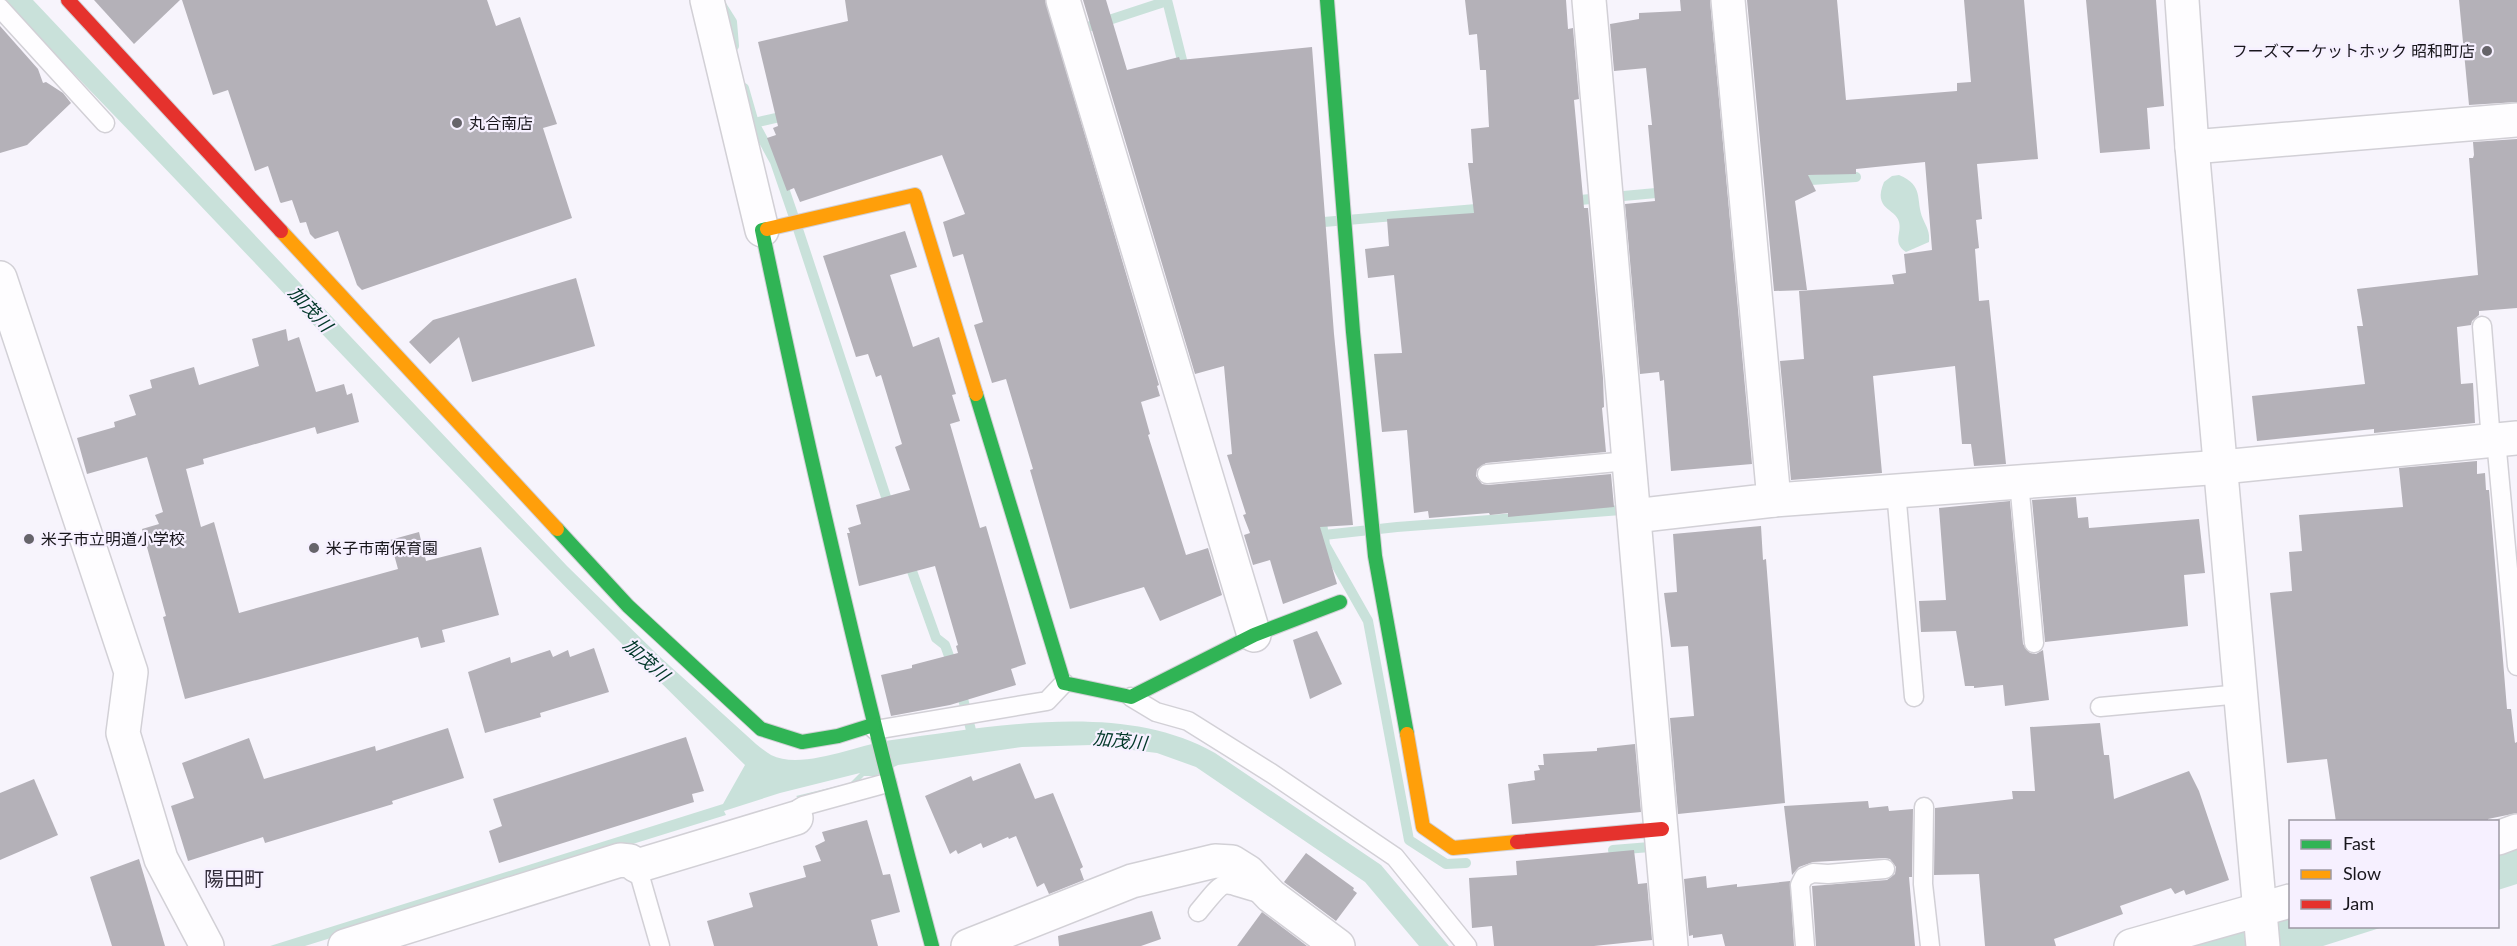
<svg xmlns="http://www.w3.org/2000/svg" width="2517" height="946" viewBox="0 0 2517 946" font-family="Lato,'Noto Sans JP',sans-serif">
<style>
.water{fill:#c9e1da}
.lines{fill:none;stroke-linecap:round;stroke-linejoin:round}
.stream{stroke:#c9e1da;stroke-width:10}
.building{fill:#b4b1b8}
.lane-casing{stroke:#d2d0d6;stroke-width:21}
.street-casing{stroke:#d2d0d6;stroke-width:36}
.fast-casing{stroke:#d2d0d6;stroke-width:16}
.slow-casing{stroke:#d2d0d6;stroke-width:16}
.jam-casing{stroke:#d2d0d6;stroke-width:16}
.lane{stroke:#fefdff;stroke-width:18}
.street{stroke:#fefdff;stroke-width:33}
.fast{stroke:#30b455;stroke-width:14}
.slow{stroke:#ff9f0a;stroke-width:14}
.jam{stroke:#e5322d;stroke-width:14}
.poi-dot{fill:#66646a;stroke:#f6f0ff;stroke-width:2}
.labels{text-anchor:middle;stroke-width:4.5;stroke-linejoin:round;paint-order:stroke}
.poi-label{font-size:16px;fill:#18161c;stroke:#f6f0ff;text-anchor:start}
.water-label{font-size:18px;font-style:italic;fill:#013728;stroke:#f6f0ff}
.quarter-label{font-size:20px;fill:#322c3a;stroke:#f6f0ff}
</style>
<rect width="100%" height="100%" fill="#f7f4fc"/>
<g class="water">
<path d="M2,0h31l534,566 92,90 97,88c5,4 10,8 15,11 31,16 87,-11 121,-15 100,-13 231,-40 323,13l166,112 68,81h-30l-54,-64 -169,-115 -39,-14 -65,-8 -70,2 -124,18 -23,11h-11l-12,12 -50,13 -6,-5 54,-13 10,-10 -80,20 -56,18 2,4 -421,131h-35l453,-142 22,-39c-256,-246 -494,-512 -743,-765z"/>
<path d="M1899,175c26,11 16,25 24,44 4,9 7,13 6,23l-23,10c-14,-9 -4,-19 -7,-30 -3,-14 -27,-12 -15,-40l8,-6z"/>
<polygon points="2517,842 2517,884 2498,890 2498,848"/>
<polygon points="2290,917 2290,926 2383,927 2323,946 2168,946"/>
</g>
<g class="lines">
<g class="stream">
<polyline points="1167,0 1185,72"/>
<polyline points="720,3 732,22 734,46"/>
<polyline points="1042,42 1167,1"/>
<polyline points="744,88 754,123 775,162 798,229 890,509"/>
<polyline points="754,123 789,115"/>
<polyline points="1796,181 1856,177"/>
<polyline points="1569,201 1667,192"/>
<polyline points="1312,223 1488,208"/>
<polyline points="1321,515 1325,545 1368,621 1409,840 1446,864 1466,863"/>
<polyline points="1324,535 1397,527 1621,510"/>
<polyline points="908,560 936,638 945,645 953,667"/>
<polyline points="960,687 974,742"/>
<polyline points="1613,850 1650,847"/>
</g>
</g>
<g class="building">
<polygon points="94,0 180,0 134,44"/>
<polygon points="182,0 487,0 496,26 520,17 557,124 543,128 572,218 362,290 357,285 338,231 315,239 310,234 306,222 300,223 292,200 281,203 280,202 268,166 255,171 228,90 213,95"/>
<polygon points="845,0 1045,0 1159,385 1157,386 1160,396 1141,402 1150,434 1148,435 1186,555 1208,548 1222,595 1160,621 1144,587 1070,609 1030,470 1033,469 1006,379 992,383 974,325 983,322 963,254 953,257 943,222 965,214 942,155 803,201 800,202 794,188 787,191 767,138 776,135 773,128 778,126 758,42 848,21"/>
<polygon points="1083,0 1106,0 1127,70 1179,57 1180,60 1312,47 1334,334 1353,525 1320,527 1337,584 1283,604 1270,560 1253,565 1244,535 1250,533 1243,515 1246,514 1227,455 1232,454 1224,366 1195,374"/>
<polygon points="1465,0 1566,0 1568,29 1573,28 1579,99 1574,100 1584,208 1588,208 1603,378 1604,407 1602,408 1606,452 1486,463 1477,469 1476,476 1482,484 1488,485 1611,474 1614,507 1508,517 1508,513 1490,515 1489,513 1429,518 1428,511 1414,513 1407,430 1382,432 1374,354 1402,353 1394,275 1368,278 1365,249 1389,246 1387,219 1474,213 1468,163 1473,163 1471,129 1489,127 1486,70 1480,70 1477,34 1469,35"/>
<polygon points="1680,0 1710,0 1752,464 1671,471 1664,380 1660,381 1659,372 1640,374 1625,204 1655,201 1648,125 1652,125 1646,68 1614,71 1610,24 1639,19 1639,13 1681,11"/>
<polygon points="1747,0 1837,0 1846,100 1957,91 1957,83 1971,82 1964,0 2024,0 2038,159 1977,164 1982,219 1976,220 1979,248 1975,249 1979,301 1989,300 2006,464 1974,466 1971,444 1962,444 1955,366 1873,376 1882,473 1791,480 1780,361 1804,359 1799,291 1894,284 1892,275 1906,273 1904,254 1932,250 1925,162 1856,169 1856,174 1808,175 1816,191 1795,201 1807,290 1774,291"/>
<polygon points="2086,0 2156,0 2164,106 2147,108 2150,149 2100,153"/>
<polygon points="2459,0 2517,0 2517,102 2469,105"/>
<polygon points="0,26 38,69 43,83 46,82 63,93 71,103 27,145 0,153"/>
<polygon points="2517,139 2517,308 2479,311 2479,315 2472,321 2471,325 2457,327 2461,384 2473,383 2475,423 2374,433 2374,429 2257,441 2252,396 2365,384 2357,326 2363,326 2357,289 2478,275 2469,158 2473,158 2474,155 2473,142"/>
<polygon points="905,231 917,267 890,275 913,347 939,337 956,394 952,395 960,421 950,424 980,528 986,526 1026,664 1011,669 1016,685 950,705 891,716 881,675 912,668 912,665 958,653 956,646 958,645 935,566 859,586 847,533 850,533 848,528 861,524 856,505 910,490 895,447 902,444 881,375 876,377 868,354 856,357 823,256"/>
<polygon points="576,278 595,346 472,382 459,337 430,364 409,342 433,320"/>
<polygon points="286,329 288,341 299,337 316,392 344,384 347,395 352,393 359,422 317,434 315,427 203,459 204,464 186,469 201,527 214,522 239,613 398,569 390,540 419,532 426,561 481,547 499,615 442,630 445,642 421,648 418,637 185,699 163,617 166,616 142,529 159,524 155,515 163,512 147,457 87,474 77,438 115,427 114,422 136,415 129,395 152,388 150,380 194,367 199,385 259,366 252,339"/>
<polygon points="2477,461 2477,474 2485,473 2486,490 2489,490 2507,709 2511,709 2515,743 2517,742 2517,813 2488,819 2488,822 2336,822 2327,759 2287,763 2270,593 2292,591 2289,552 2302,551 2299,515 2403,507 2399,468"/>
<polygon points="2076,497 2078,518 2088,517 2089,528 2199,519 2205,573 2184,575 2188,626 2045,642 2032,500"/>
<polygon points="2010,501 2023,644 2030,653 2036,654 2043,650 2049,700 2005,706 2003,685 1974,688 1974,686 1965,686 1956,631 1921,632 1919,601 1946,600 1939,508"/>
<polygon points="1761,526 1763,560 1766,559 1785,803 1678,814 1670,718 1694,716 1688,646 1671,647 1664,593 1677,592 1673,534"/>
<polygon points="1317,631 1342,684 1310,699 1293,640"/>
<polygon points="594,648 609,692 540,713 541,717 485,733 468,672 510,657 511,663 550,650 553,657 568,650 570,657"/>
<polygon points="2100,723 2104,755 2109,755 2114,799 2189,771 2199,791 2229,880 2186,895 2184,890 2175,894 2171,888 2120,906 2123,914 2054,939 2056,946 1985,946 1979,874 1934,875 1935,808 2013,799 2012,791 2035,791 2030,727"/>
<polygon points="448,728 464,778 392,801 393,804 265,843 263,837 188,861 171,806 194,798 182,763 249,738 264,779 375,746 376,751"/>
<polygon points="686,737 704,791 692,794 694,802 499,863 489,831 502,826 493,799"/>
<polygon points="1635,744 1641,812 1512,824 1508,784 1535,780 1534,771 1540,770 1538,765 1544,765 1543,754 1597,751 1597,748"/>
<polygon points="1020,763 1035,799 1053,793 1083,867 1080,869 1084,880 1049,894 1044,883 1037,887 1016,836 1009,839 1008,837 983,848 981,843 958,854 956,850 950,854 925,796 971,776 973,781"/>
<polygon points="34,779 58,835 0,860 0,793"/>
<polygon points="1868,801 1869,808 1888,806 1889,811 1913,809 1912,877 1909,877 1915,946 1816,946 1812,886 1887,880 1895,874 1896,867 1890,859 1885,858 1813,862 1799,867 1792,875 1784,806"/>
<polygon points="867,820 883,875 890,874 900,912 871,920 878,946 714,946 707,921 753,907 749,893 806,877 803,866 821,861 815,846 825,841 822,832"/>
<polygon points="1634,850 1638,884 1647,883 1652,940 1594,946 1494,946 1492,926 1472,928 1469,878 1517,875 1516,861"/>
<polygon points="1306,853 1354,888 1353,890 1357,893 1336,921 1284,882"/>
<polygon points="139,859 165,946 112,946 90,877"/>
<polygon points="1706,876 1707,888 1737,884 1737,887 1790,881 1794,946 1725,946 1722,934 1693,938 1693,935 1689,936 1684,879"/>
<polygon points="1152,911 1161,939 1141,946 1059,946 1058,936"/>
<polygon points="1262,912 1307,946 1237,946"/>
</g>
<g class="lines">
<defs>
<g id="lane">
<polyline points="0,8 105,123"/>
<polyline points="2482,326 2491,441"/>
<polyline points="2496,440 2517,666"/>
<polyline points="1487,474 1628,461"/>
<polyline points="2019,482 2034,643"/>
<polyline points="1896,491 1914,697"/>
<polyline points="1131,697 1156,712 1188,721 1271,773 1395,857 1467,946"/>
<polyline points="2100,707 2241,694"/>
<polyline points="875,730 1047,701 1064,683"/>
<polyline points="1924,807 1923,884 1930,946"/>
<polyline points="796,818 798,809 803,806 887,783"/>
<polyline points="637,866 660,946"/>
<path d="M1198,912c32,-39 20,-28 65,-18"/>
<polyline points="1805,946 1800,885 1804,877 1813,873 1828,874 1885,869"/>
</g>
<g id="street">
<polyline points="707,0 762,230"/>
<polyline points="1063,0 1254,635"/>
<polyline points="1589,0 1671,946"/>
<polyline points="2182,0 2192,147 2263,946"/>
<polyline points="2192,147 2517,120"/>
<polyline points="0,278 131,672 123,733 161,859 207,946"/>
<polyline points="1774,500 2222,467 2517,438"/>
<polyline points="1634,516 1774,500 1728,0"/>
<polyline points="2498,838 2517,831"/>
<polyline points="345,946 620,860 630,861 637,866 796,818"/>
<polyline points="968,946 1132,881 1215,861 1232,862 1248,872 1271,896 1338,946"/>
<polyline points="2131,946 2290,901"/>
</g>
<g id="fast">
<polyline points="1327,0 1353,332 1375,556 1407,734"/>
<path d="M767,229l-5,1c50,240 106,479 170,716"/>
<polyline points="976,394 1064,683 1131,697 1254,635 1340,602"/>
<polyline points="557,529 628,606 761,729 802,742 838,736 873,725"/>
</g>
<g id="slow">
<polyline points="767,229 915,195 976,394"/>
<polyline points="281,231 557,529"/>
<polyline points="1407,734 1423,827 1453,848 1517,842"/>
</g>
<g id="jam">
<polyline points="68,0 281,231"/>
<polyline points="1517,842 1662,829"/>
</g>
</defs>
<use href="#lane" class="lane-casing"/>
<use href="#street" class="street-casing"/>
<use href="#fast" class="fast-casing"/>
<use href="#slow" class="slow-casing"/>
<use href="#jam" class="jam-casing"/>
<use href="#lane" class="lane"/>
<use href="#street" class="street"/>
<use href="#fast" class="fast"/>
<use href="#slow" class="slow"/>
<use href="#jam" class="jam"/>
</g>
<g class="poi-dot">
<circle cx="2487" cy="51" r="6"/>
<circle cx="457" cy="123" r="6"/>
<circle cx="29" cy="539" r="6"/>
<circle cx="314" cy="548" r="6"/>
</g>
<g class="labels">
<g class="poi-label">
<text x="2475" y="57" text-anchor="end">フーズマーケットホック 昭和町店</text>
<text x="469" y="129">丸合南店</text>
<text x="41" y="545">米子市立明道小学校</text>
<text x="326" y="554">米子市南保育園</text>
</g>
<g class="water-label">
<text transform="translate(310 309) rotate(47)" y="6">加茂川</text>
<text transform="translate(646 660) rotate(42)" y="6">加茂川</text>
<text transform="translate(1120 741) rotate(6)" y="6">加茂川</text>
</g>
<g class="quarter-label">
<text x="234" y="886">陽田町</text>
</g>
</g>
<rect x="2289" y="820" width="210" height="108" fill="#f6f0ff" stroke="#9d99a4" stroke-width="1.5"/>
<rect x="2301" y="840" width="30" height="9" fill="#30b455" stroke="#9d99a4" stroke-width="1.5"/>
<text x="2343" y="850" font-size="18" fill="#18161c">Fast</text>
<rect x="2301" y="870" width="30" height="9" fill="#ff9f0a" stroke="#9d99a4" stroke-width="1.5"/>
<text x="2343" y="880" font-size="18" fill="#18161c">Slow</text>
<rect x="2301" y="900" width="30" height="9" fill="#e5322d" stroke="#9d99a4" stroke-width="1.5"/>
<text x="2343" y="910" font-size="18" fill="#18161c">Jam</text>
</svg>
